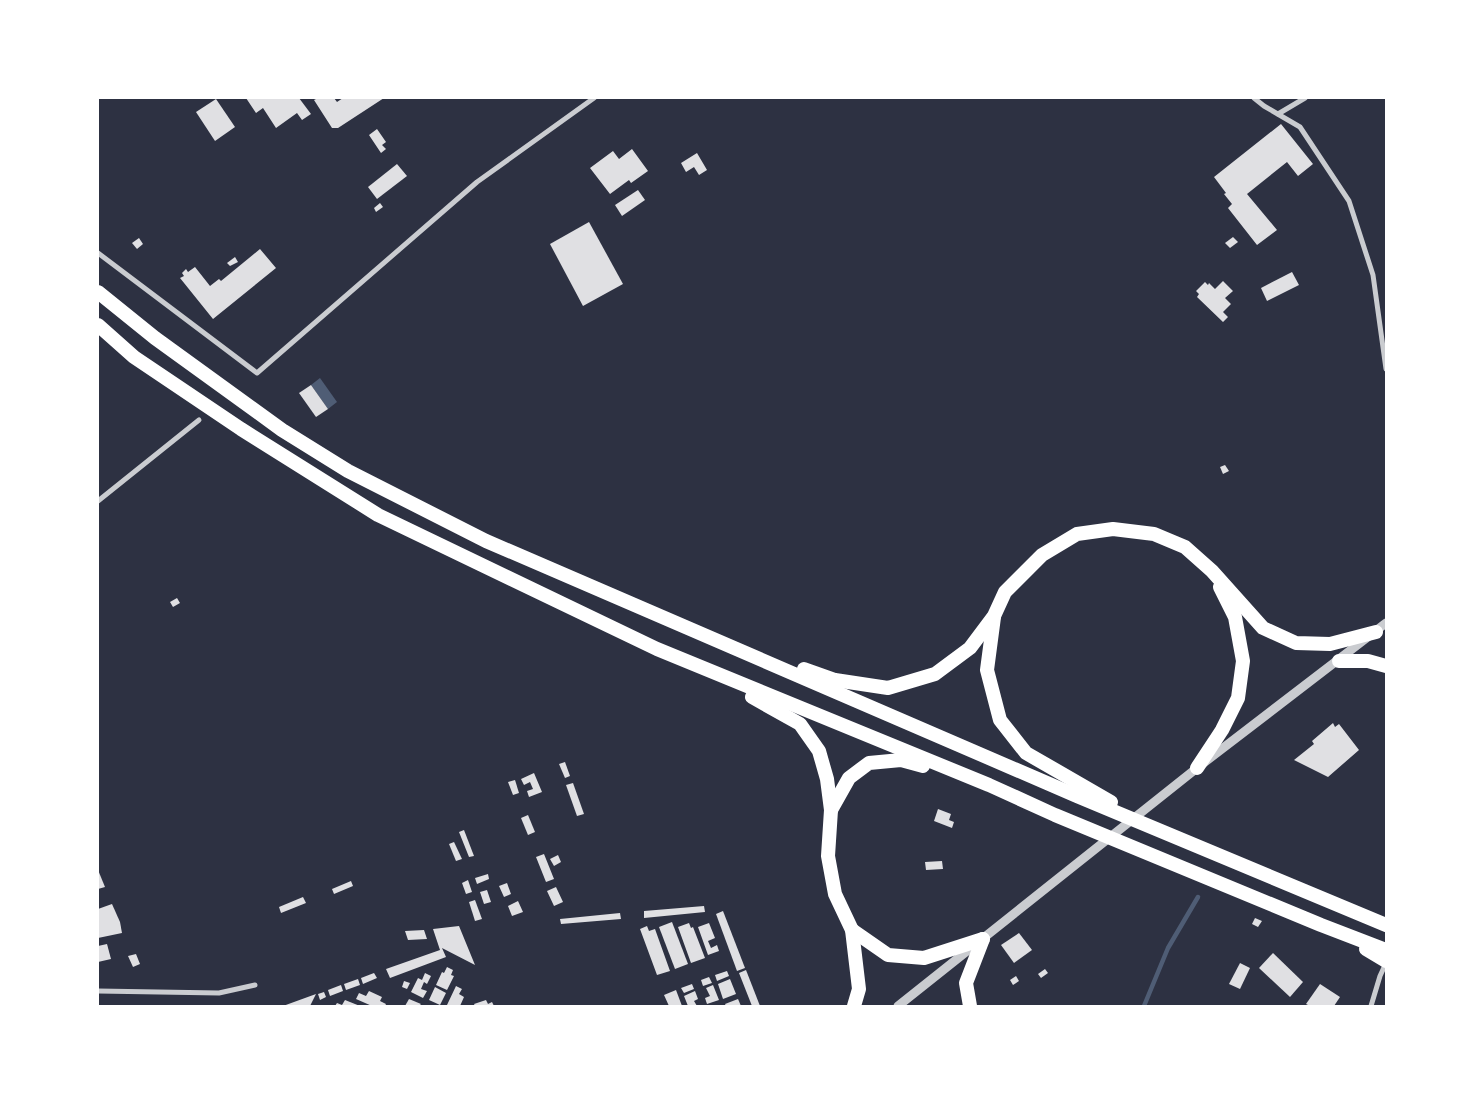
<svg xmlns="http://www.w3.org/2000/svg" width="1484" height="1104" viewBox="0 0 1484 1104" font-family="'DM Sans',sans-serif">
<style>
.water{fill:#4f5d75}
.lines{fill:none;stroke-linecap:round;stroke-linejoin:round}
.stream{stroke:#4f5d75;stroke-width:4.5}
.building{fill:#e0e0e3}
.minor{stroke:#caccd0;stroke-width:5}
.tertiary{stroke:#caccd0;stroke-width:9}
.trunk{stroke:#fff;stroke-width:14}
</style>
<rect width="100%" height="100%" fill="#2d3142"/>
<polygon class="water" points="320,378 337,402 328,409 311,385"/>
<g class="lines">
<polyline class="stream" points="1144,1006 1168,948 1198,897"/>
</g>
<g class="building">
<polygon points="246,98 287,98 288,99 291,98 299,98 311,114 302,120 297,113 276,128 263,108 256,113"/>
<polygon points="318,98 334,98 337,102 343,98 384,98 338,128 332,128 314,100"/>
<polygon points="216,99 235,127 215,141 196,112"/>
<polygon points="1281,124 1313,164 1298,176 1287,162 1247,194 1277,230 1257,245 1228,208 1232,204 1224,194 1226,193 1214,177"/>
<polygon points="377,129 386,142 382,145 386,149 381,153 369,135"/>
<polygon points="632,149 648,171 631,183 629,180 610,194 590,168 613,151 619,159"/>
<polygon points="697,153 707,170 699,175 694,167 686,172 681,163"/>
<polygon points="397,164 407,176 377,199 368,187"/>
<polygon points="638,190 645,200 622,216 615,205"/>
<polygon points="380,203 383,207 376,212 374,208"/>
<polygon points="589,222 623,284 583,306 550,244"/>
<polygon points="1233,237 1238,242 1230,248 1225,243"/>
<polygon points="139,238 143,244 137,249 132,243"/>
<polygon points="260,249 276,268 213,319 180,278 184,276 182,273 186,269 188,272 195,267 210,286 219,279 221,281"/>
<polygon points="235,257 238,262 230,266 227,263"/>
<polygon points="1292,272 1299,285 1267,301 1261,288"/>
<polygon points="1223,281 1233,291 1225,298 1231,304 1223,312 1228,317 1223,322 1197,297 1199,294 1196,291 1205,282 1208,285 1209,283 1215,289"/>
<polygon points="311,385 328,409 316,417 299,393"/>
<polygon points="1225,465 1229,471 1223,474 1220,467"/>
<polygon points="177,598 180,603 173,607 170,602"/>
<polygon points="1333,723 1335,727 1339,724 1359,750 1328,777 1294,760 1314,744 1312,741"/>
<polygon points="565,762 570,776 565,778 559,764"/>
<polygon points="534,773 542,792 529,797 527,791 533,789 530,782 524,785 521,779"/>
<polygon points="515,780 519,793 513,795 508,782"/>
<polygon points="573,783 584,814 577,816 566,785"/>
<polygon points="938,809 951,814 949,820 954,822 952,828 934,821"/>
<polygon points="528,815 535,832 528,835 521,818"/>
<polygon points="464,830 474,856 469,857 459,832"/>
<polygon points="454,842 462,859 456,861 449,844"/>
<polygon points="544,854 554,879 546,882 536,857"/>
<polygon points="558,855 561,862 554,866 550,859"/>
<polygon points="942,861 943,869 926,870 925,862"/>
<polygon points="98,870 105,887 98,889"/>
<polygon points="488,874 489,879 477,884 475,878"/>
<polygon points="468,880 472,892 466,894 462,883"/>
<polygon points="351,881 353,886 334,894 332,889"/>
<polygon points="507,883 511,894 504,897 499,886"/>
<polygon points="556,887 563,902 554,906 547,891"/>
<polygon points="487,890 491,902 484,904 480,892"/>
<polygon points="303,897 306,903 281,913 279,907"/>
<polygon points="475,900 482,919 475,921 469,902"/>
<polygon points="518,901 523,912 512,916 508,906"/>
<polygon points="112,904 120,922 122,933 98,938 98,909"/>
<polygon points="704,906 705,912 644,918 644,911"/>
<polygon points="723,911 745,968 737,971 716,914"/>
<polygon points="620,913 621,919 561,924 560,919"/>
<polygon points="1255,918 1262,921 1258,927 1252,924"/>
<polygon points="672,922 688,964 675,969 659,927"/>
<polygon points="689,923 691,928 693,927 705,958 691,963 678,927"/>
<polygon points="709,923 715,938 708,941 711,948 717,945 719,951 708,955 698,927"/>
<polygon points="459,926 475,965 442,948 446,957 390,978 386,969 440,950 433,929"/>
<polygon points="647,926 649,931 655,929 670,971 657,975 640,929"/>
<polygon points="424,930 427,939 408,940 405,931"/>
<polygon points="1019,933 1032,950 1014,963 1001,945"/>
<polygon points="107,944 111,959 98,962 98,946"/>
<polygon points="1273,953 1303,982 1290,997 1259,968"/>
<polygon points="136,954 140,964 133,967 128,956"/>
<polygon points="1240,963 1250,968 1240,989 1229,984"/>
<polygon points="447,967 453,970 451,975 454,976 447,990 436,985 442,972 444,973"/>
<polygon points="1045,969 1048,973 1041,978 1038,974"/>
<polygon points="746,970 760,1006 752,1006 739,973"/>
<polygon points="727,971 729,976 717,981 715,975"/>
<polygon points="374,973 377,978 363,984 361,978"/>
<polygon points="425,973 431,976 427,984 424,982 421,989 427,991 423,998 411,992 418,978 422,980"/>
<polygon points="1016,976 1019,981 1013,985 1010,980"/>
<polygon points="709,977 712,983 703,986 701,980"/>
<polygon points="358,979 360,985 346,990 344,984"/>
<polygon points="730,979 736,994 723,999 718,984"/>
<polygon points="404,981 410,983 407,989 402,987"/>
<polygon points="692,984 694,989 684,993 681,988"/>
<polygon points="1320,984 1340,997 1334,1006 1310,1006 1306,1004"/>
<polygon points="341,985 343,991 330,996 328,990"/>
<polygon points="713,985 719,1000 707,1004 705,998 710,996 706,988"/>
<polygon points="456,986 462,989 459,994 464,997 460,1006 450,1006 447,1005"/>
<polygon points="435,987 446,993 440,1005 429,1000"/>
<polygon points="676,990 682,1006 669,1006 664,995"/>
<polygon points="369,991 382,997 380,1001 386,1004 385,1006 372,1006 356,999 359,993 366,996"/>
<polygon points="695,991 698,999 694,1001 697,1006 688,1006 684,996"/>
<polygon points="324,992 326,997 320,1000 318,994"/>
<polygon points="316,994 310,1006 283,1006"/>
<polygon points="409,999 421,1004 419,1006 405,1006"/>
<polygon points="738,999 741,1006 726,1006 725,1004"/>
<polygon points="345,1000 360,1006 335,1006 337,1003 342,1005"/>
<polygon points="486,1000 488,1004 492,1002 494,1006 475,1006 474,1004"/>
</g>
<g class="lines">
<g class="minor">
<polyline points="1254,98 1264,106 1300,127 1349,201 1373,275 1386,369"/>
<polyline points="1278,114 1305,98"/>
<polyline points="98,253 257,373 477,182 594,98"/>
<polyline points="98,501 199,420"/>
<polyline points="98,991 219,993 255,985"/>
<polyline points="1371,1006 1380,976 1386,963"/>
</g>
<polyline class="tertiary" points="898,1006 1197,768 1386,623"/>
<g class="trunk">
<polyline points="98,292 155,338 282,430 348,471 486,541 1077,796 1386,925"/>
<polyline points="98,325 134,357 241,429 378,515 657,649 989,785 1055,815 1321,925 1386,950"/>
<polyline points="994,617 987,670 1000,720 1026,753 1111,802"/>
<polyline points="1339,661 1368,661 1386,666"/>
<polyline points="804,669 835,680 888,688 935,674 970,648 994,616 1005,592 1042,555 1077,534 1113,529 1154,534 1185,547 1212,571 1263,628 1296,643 1330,644 1376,632"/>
<polyline points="752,697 800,724 819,751 827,779 831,810 828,856 835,894 852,930 859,989 854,1006"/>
<polyline points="1197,768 1222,730 1238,698 1243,661 1235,617 1220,587"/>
<polyline points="831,810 849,778 869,763 901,760 923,766"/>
<polyline points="852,930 888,955 924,958 983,939"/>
<polyline points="1366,949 1386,961"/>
<polyline points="970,1006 966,983 983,939"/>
</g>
</g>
<rect width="1484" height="1104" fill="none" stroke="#ffffff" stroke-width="198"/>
</svg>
